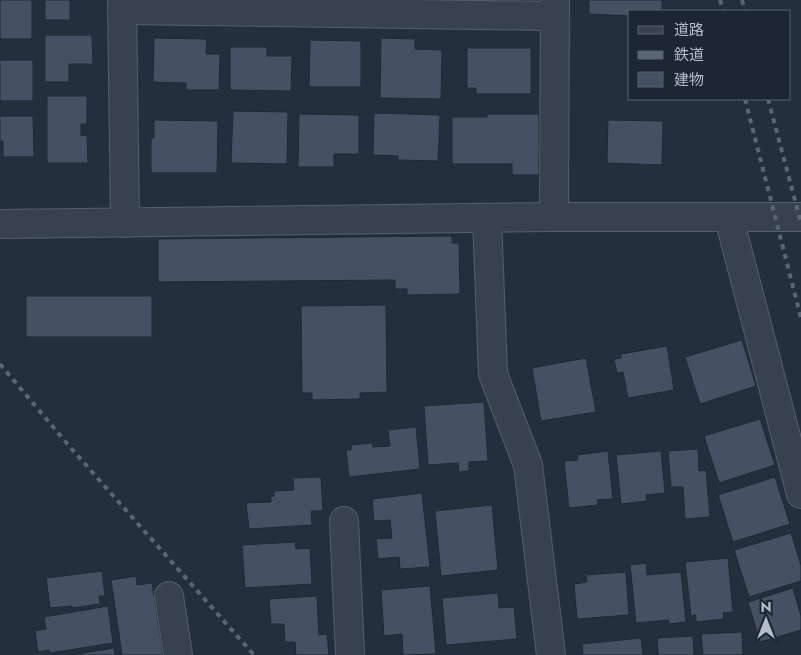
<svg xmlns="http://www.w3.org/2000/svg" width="801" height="655" viewBox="0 0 801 655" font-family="Jost,'Noto Sans JP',sans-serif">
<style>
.building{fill:#455162;stroke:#1f2835}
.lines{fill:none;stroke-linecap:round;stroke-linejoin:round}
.street-casing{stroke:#565f6c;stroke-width:30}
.street{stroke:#38414e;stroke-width:28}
.rail{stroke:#5a6575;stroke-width:4;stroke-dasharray:5 5;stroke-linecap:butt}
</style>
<rect width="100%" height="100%" fill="#242f3e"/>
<g class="building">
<rect x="0" y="0" width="32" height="39"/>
<rect x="45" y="0" width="25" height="20"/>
<polygon points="589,0 662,0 662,11 630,11 630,16 589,14"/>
<polygon points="45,35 92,35 93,64 69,64 69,82 45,82"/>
<polygon points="154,38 207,39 206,54 220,54 219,90 186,90 186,83 153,82"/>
<polygon points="381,38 415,39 415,49 442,50 441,99 380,98"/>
<polygon points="310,40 361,41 361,87 309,87"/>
<polygon points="230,47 267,47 267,56 292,56 291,91 230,90"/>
<polygon points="467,48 531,48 531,94 476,94 476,88 467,88"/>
<rect x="0" y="60" width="33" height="41"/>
<polygon points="47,96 87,96 87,124 81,124 81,136 87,135 88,163 47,163"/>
<polygon points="233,111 288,112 287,164 231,163"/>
<polygon points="374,113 440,115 438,161 398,160 398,156 373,155"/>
<polygon points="299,114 359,115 359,154 334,154 334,167 298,167"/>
<polygon points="487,114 539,114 539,175 512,175 512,164 452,164 452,117 487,117"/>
<polygon points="0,116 33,116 34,157 3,157 3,141 0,141"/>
<polygon points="154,120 218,121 217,173 151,173 151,138 154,138"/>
<polygon points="608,120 663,121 662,165 607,163"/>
<polygon points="452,236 452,243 459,243 460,294 407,295 407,289 395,289 395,280 158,282 158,239"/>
<rect x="26" y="296" width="126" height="41"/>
<polygon points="386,305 387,392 360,393 360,399 312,400 312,393 302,393 301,306"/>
<polygon points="742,340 756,386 700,404 685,357"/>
<polygon points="667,346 674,390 628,398 623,372 617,373 614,359 621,358 621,354"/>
<polygon points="586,358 596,412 541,421 532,368"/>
<polygon points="484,402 488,461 469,462 469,471 459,472 458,463 428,465 424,406"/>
<polygon points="760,419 775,465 719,483 704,436"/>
<polygon points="416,427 420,469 349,477 346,450 351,450 351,445 372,443 373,447 390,446 388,430"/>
<polygon points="698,449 699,471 706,470 710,517 685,519 683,487 671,487 668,451"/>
<polygon points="608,451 613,499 597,500 598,505 569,508 564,461 578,460 577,455"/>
<polygon points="661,451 665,493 646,495 647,501 621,504 616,455"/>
<polygon points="321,477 323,511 311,511 312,525 249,529 246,503 271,502 271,497 274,496 274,491 294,490 293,478"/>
<polygon points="775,477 790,524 733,542 718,495"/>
<polygon points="422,493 430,567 400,569 399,557 378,559 376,539 392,538 390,520 374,521 372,499"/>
<polygon points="492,505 498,570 441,576 435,511"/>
<polygon points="791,533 801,565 801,581 749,597 734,550"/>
<polygon points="295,542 296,549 310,548 312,584 245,588 242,545"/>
<polygon points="728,558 733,612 723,613 724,619 696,622 696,615 691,616 685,562"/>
<polygon points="646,563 647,575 681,572 686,622 669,624 669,620 636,623 630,565"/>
<polygon points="102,571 105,596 99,596 100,604 72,608 72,606 50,608 46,578"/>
<polygon points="626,572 629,615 577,619 574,584 587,582 586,575"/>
<polygon points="136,576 137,585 152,583 163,655 122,655 111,580"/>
<polygon points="430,586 436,654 403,655 402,634 384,636 381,590"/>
<polygon points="793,588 801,616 801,630 760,642 748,602"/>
<polygon points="498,593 499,608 514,607 517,639 446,645 442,598"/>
<polygon points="317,596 319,635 327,634 329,655 296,655 295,642 285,642 284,624 271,624 269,599"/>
<polygon points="108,606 113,643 50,653 49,650 38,652 35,631 46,629 44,617"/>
<polygon points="742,632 743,655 703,655 701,634"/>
<polygon points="693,636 694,655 658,655 657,638"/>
<polygon points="641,638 643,655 583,655 582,644"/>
<polygon points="114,648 115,655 71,655"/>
</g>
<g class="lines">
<defs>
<g id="street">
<polyline points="122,0 125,223"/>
<polyline points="122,10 555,16"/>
<polyline points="554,217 555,0"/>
<polyline points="487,218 493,374 528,465 551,655"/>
<polyline points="729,218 801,494"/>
<polyline points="0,224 554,217 801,217"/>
<polyline points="344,521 350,655"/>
<polyline points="169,596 178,655"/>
</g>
</defs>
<use href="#street" class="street-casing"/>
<use href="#street" class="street"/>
<g class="rail">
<polyline points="720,0 723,11"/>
<polyline points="742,0 745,11"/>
<polyline points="745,99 801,318"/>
<polyline points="768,99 801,223"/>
<polyline points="0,364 70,447 254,655"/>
</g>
</g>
<rect x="628" y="10" width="162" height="90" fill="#1d2633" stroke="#59626f"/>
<rect x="638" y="26" width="25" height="8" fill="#38414e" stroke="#59626f"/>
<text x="674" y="35" font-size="15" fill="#b4bcc9">道路</text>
<rect x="638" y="51" width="25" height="8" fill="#5a6575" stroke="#59626f"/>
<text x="674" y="60" font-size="15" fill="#b4bcc9">鉄道</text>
<rect x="638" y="72" width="25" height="15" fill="#455162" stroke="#59626f"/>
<text x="674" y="85" font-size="15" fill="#b4bcc9">建物</text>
<g transform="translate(766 620)" stroke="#1d2633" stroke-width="4" paint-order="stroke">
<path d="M0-4L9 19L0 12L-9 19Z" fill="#b4bcc9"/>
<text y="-8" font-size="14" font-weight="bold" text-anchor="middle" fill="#b4bcc9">N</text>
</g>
</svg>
